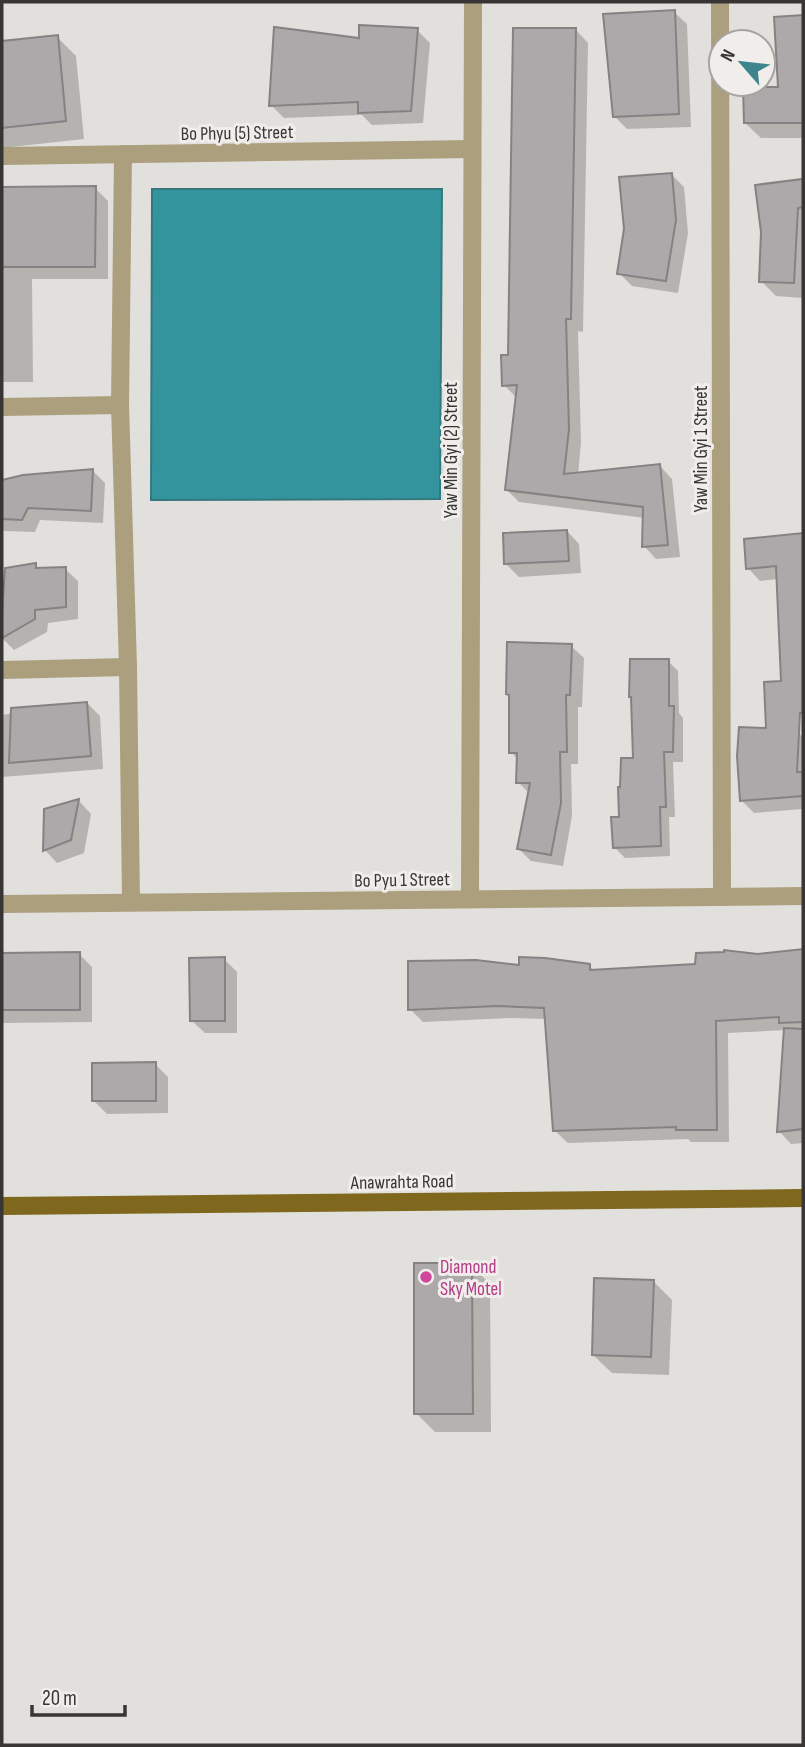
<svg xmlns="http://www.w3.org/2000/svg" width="805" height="1747" viewBox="0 0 805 1747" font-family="'Sofia Sans Condensed',sans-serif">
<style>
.water{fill:#33949d;stroke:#34787e;stroke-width:2}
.shadow{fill:#0003}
.building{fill:#ada9ab;stroke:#858283;stroke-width:2}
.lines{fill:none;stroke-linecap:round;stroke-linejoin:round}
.minor{stroke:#ac9f7d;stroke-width:18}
.major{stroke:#7f681d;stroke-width:18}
.hotel-dot{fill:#d1479c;stroke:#f0edeb;stroke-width:2.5}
.labels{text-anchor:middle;stroke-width:6;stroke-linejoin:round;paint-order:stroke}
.street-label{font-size:19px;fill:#373635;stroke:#f0edeb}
.hotel-label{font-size:19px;fill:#b23c85;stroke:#f0edeb;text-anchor:start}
</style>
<rect width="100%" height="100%" fill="#e2e0dd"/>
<polygon class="water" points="152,189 442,189 440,499 151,500"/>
<g class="shadow">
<polygon points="674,12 687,24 691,127 627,129 615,117"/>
<polygon points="803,16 803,138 761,138 745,123 780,88 775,18"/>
<polygon points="417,30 430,43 423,123 372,125 362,115 284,118 271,105 360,40"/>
<polygon points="576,30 588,43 583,332 578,331 581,442 578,475 660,466 672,479 680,557 656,559 644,546 645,518 519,502 507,490 517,398 504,385"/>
<polygon points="57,37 76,56 84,139 2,148 2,43"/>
<polygon points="671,174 684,187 688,233 678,293 632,286 619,273 626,229"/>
<polygon points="803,181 803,298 776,296 761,281 763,232 757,187"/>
<polygon points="95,188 108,201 108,279 32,279 33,382 2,382 2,189"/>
<polygon points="92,470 105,483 103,523 40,520 35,532 4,531 2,528 2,482 24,477"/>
<polygon points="567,531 579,544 581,573 519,577 506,564"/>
<polygon points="803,535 803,702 796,702 778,579 760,581 748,568 745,540"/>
<polygon points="36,565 40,570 65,569 78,581 78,619 48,623 47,632 14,650 2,638 7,569"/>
<polygon points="571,646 584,658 582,707 578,707 578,764 571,764 572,816 563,866 531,861 519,849 529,793 518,782 518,760 511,752"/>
<polygon points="668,661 678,671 679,713 683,718 683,762 673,762 675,817 669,817 670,856 625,858 615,848 621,819 634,760"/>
<polygon points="87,703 100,716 103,769 2,777 2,715"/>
<polygon points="799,733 803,738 803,809 754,813 742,801"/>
<polygon points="79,801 91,814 84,853 57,863 45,850 46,810"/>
<polygon points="803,951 803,1143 791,1144 779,1131 786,1030 728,1033 729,1142 691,1142 688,1139 568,1143 555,1131 547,1019 511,1018 423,1022 410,1009 520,967 589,966 595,971 697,965"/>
<polygon points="2,954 79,954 92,967 92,1022 2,1023"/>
<polygon points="224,959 237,972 237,1033 205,1033 192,1021"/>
<polygon points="155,1064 168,1077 168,1113 107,1114 94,1101"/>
<polygon points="471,1265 490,1284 491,1432 435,1432 416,1413"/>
<polygon points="653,1281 672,1300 669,1375 612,1373 593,1355"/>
</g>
<g class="building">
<polygon points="675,10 679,114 613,117 603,14"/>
<polygon points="803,15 803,123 744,123 743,87 778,87 774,17"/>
<polygon points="359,25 418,28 411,111 358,113 358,102 269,106 274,27 359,38"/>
<polygon points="513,28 576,28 571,319 566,319 569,429 564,474 660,464 668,545 642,547 643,507 505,490 517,385 502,386 501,355 508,355"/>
<polygon points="58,35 66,121 2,128 2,41"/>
<polygon points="672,173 676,220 666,281 617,274 624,229 619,177"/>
<polygon points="803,179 803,207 798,208 794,283 759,282 761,232 755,185"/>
<polygon points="96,186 95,267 2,267 2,187"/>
<polygon points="93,469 91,511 28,508 22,520 2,519 2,480 23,475"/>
<polygon points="567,530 569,561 504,564 503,533"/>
<polygon points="803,533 803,713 800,713 797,772 803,772 803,796 740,801 737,756 739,727 766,728 764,682 781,681 776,566 746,569 744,539"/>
<polygon points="36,563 36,568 66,567 66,607 35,610 35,619 2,638 2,614 5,568"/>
<polygon points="507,642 572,644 570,695 566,695 567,752 560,752 561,803 551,855 517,849 530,783 516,783 517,753 509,753 509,695 506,694"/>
<polygon points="630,659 669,659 669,706 674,706 673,752 664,752 666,807 660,807 661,846 613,848 611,817 619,817 618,787 620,787 621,758 633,758 631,697 629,697"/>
<polygon points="87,702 91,756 9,763 11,708"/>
<polygon points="79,799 71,840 43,851 44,809"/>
<polygon points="803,949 803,1022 779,1023 779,1017 716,1021 717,1130 676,1130 676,1127 553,1131 544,1008 497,1006 408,1010 408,961 476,960 519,965 519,957 545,958 590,964 590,970 695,964 696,953 724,952 724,950 758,954"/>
<polygon points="80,952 80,1010 2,1010 2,953"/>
<polygon points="225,957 225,1021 190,1021 189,958"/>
<polygon points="784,1028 803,1029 803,1129 777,1132"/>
<polygon points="156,1062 156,1101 92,1101 92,1063"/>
<polygon points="414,1263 472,1263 473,1414 414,1414"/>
<polygon points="594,1278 654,1280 651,1357 592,1355"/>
</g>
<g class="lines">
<g class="minor">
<polyline points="720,2 722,897"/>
<polyline points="123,154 120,405 128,667 131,902"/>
<polyline points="2,156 472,149"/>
<polyline points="2,407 120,405"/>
<polyline points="2,670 128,667"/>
<polyline points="470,899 473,2"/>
<polyline points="2,904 803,896"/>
</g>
<polyline class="major" points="2,1206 803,1198"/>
</g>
<circle class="hotel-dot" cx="426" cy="1277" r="7"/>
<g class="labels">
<g class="street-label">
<text transform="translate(237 132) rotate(-1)" y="7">Bo Phyu (5) Street</text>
<text transform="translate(700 449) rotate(-90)" y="7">Yaw Min Gyi 1 Street</text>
<text transform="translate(450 450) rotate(-90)" y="7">Yaw Min Gyi (2) Street</text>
<text transform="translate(402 879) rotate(-1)" y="7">Bo Pyu 1 Street</text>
<text transform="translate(402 1181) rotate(-1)" y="7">Anawrahta Road</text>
</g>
<g class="hotel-label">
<text x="440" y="1273">Diamond<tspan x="440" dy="22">Sky Motel</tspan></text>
</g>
</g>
<rect width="805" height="1747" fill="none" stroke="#373635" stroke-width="7"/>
<g transform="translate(742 63) rotate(298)"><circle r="33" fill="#f0edeb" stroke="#a6a4a2" stroke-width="2"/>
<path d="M0-5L12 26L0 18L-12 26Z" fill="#3d848d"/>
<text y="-10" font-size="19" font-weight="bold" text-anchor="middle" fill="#373635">N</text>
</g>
<path d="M32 1705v10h93v-10" fill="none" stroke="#373635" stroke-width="3.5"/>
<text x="42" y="1705" font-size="21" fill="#373635" stroke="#f0edeb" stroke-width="5" paint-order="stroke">20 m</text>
</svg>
